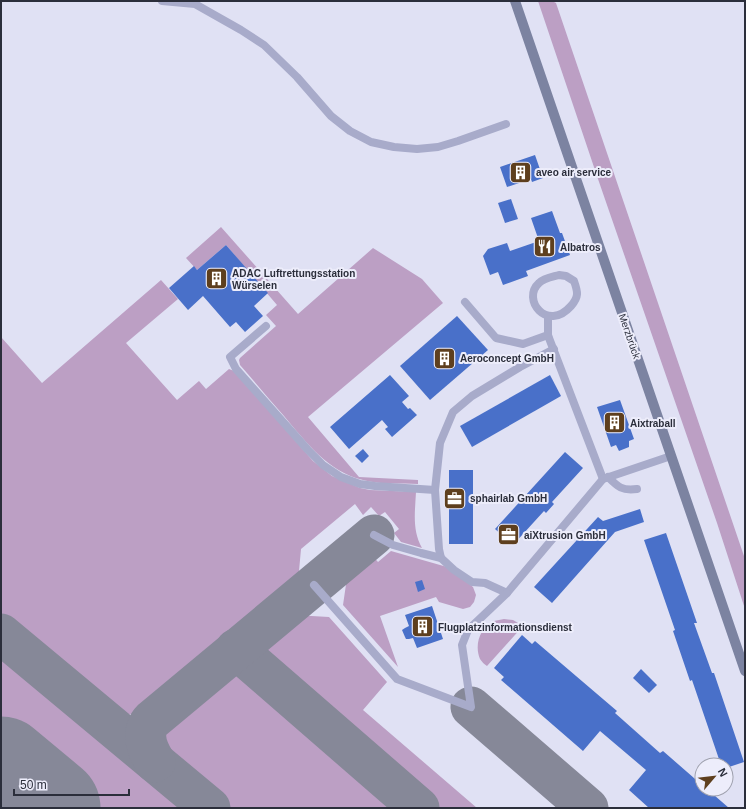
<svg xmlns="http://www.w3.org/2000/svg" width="746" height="809" viewBox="0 0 746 809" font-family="Arial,sans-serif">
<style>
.green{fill:#bc9fc4}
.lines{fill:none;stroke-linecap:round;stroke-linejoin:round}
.taxiway{stroke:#868898;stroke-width:41}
.runway{stroke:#868898;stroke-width:103}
.building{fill:#4970c9}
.service{stroke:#a8abca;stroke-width:8}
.secondary{stroke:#7c83a1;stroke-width:10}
.labels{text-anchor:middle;stroke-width:4;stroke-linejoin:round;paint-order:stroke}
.poi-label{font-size:10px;font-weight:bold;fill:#2b2e3b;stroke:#ededfb;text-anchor:start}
.street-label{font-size:10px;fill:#2b2e3b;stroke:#ededfb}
</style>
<rect width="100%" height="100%" fill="#e0e1f4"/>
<g class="green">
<polygon points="538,1 552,1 556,3 745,559 745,609 717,523 598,179"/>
<path d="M221,227l77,87 75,-66 49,31 21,24 -135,114 51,60 59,3v4c-18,-1 -38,1 -55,-4 -35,-8 -57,-38 -79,-64 -15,-17 -29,-34 -44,-51l-1,-5 1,-2 36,-32 -10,-11 11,-10 -51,-60 -29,25 -11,-12z"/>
<path d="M161,280l17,19 -52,44 51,57 22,-19 7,8 23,-20 5,2 79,90 19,15 28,12 10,2 46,2c-1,20 -4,38 6,56l-21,-6 -7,-9 5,-4 -14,-17 -6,4 -8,-9 -8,8 -8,-11 -54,45 -3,33 -156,129c-12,5 -17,4 -28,1l-113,-93v-282l41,46z"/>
<polygon points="391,551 447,567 473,587 476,595 474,602 470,607 463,609 439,602 436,597 380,616 398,667 343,605 348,571 369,552 378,562"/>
<polygon points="294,615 329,617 387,682 363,710 477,808 229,808 167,756 162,743 163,730 170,720"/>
<path d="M504,619l9,1 10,6 -36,40c-3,-2 -5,-4 -7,-7 -6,-14 0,-32 14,-38 3,-1 7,-1 10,-2z"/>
<polygon points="1,651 190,808 81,808 1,741"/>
</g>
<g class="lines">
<g class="taxiway">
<polyline points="1,634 210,808"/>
<polyline points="236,649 419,808"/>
<polyline points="471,707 588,808"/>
<path d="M155,762c-6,-10 -12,-22 -8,-34 1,-3 3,-6 5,-8l222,-185"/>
</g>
<polyline class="runway" points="1,768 49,808"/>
</g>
<g class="building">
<polygon points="535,155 543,178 532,182 531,179 507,187 500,167"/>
<polygon points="511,199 518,219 505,223 498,203"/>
<polygon points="552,211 560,233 562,233 570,255 526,271 528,276 503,285 498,272 490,275 483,256 488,249 507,243 510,251 539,241 531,218"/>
<polygon points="226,245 268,293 254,306 263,316 245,332 236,322 230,327 203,296 188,310 169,288 194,266 197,270"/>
<polygon points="457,316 488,350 430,400 400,366"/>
<polygon points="390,375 409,396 402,402 408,409 410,408 417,415 392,437 385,429 388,427 382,420 349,449 330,427"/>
<polygon points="550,375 561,396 472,447 460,426"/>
<polygon points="620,400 634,439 629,441 629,447 619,451 616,445 611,447 597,407"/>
<polygon points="363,449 369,456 362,463 355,456"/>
<polygon points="565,452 583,468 552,502 554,504 546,513 544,511 513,545 495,529"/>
<rect x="449" y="470" width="24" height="74"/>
<polygon points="640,509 644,522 615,532 552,603 534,587 598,517 603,521"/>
<polygon points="666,533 697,623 694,623 712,673 714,673 744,762 726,768 726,765 721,765 692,680 690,681 673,631 675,630 644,540"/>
<polygon points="422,580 425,589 418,592 415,582"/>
<polygon points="432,606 443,639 417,648 413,638 409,639 406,639 405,637 402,630 405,628 409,626 405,615"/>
<polygon points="522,635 532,644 535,641 617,711 615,713 660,753 663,751 702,785 702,789 707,789 729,808 649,808 629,790 646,770 600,731 583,751 501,680 504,677 494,668"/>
<polygon points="641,669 657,685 649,693 633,678"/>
</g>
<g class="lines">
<g class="service">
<polyline points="162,1 195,4 241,30 264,45 297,77 331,116 350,131 371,142 394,147 417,149 438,147 458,141 506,124"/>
<path d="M559,275l7,1 8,5c4,11 5,16 -3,25 -24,27 -50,-7 -32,-23 5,-5 13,-6 20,-8z"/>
<polyline points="465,302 496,338 523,344 548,335"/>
<polyline points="548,316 548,335 549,338 603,479"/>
<polyline points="266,326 230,357 236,369 308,450 323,465 341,477 360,484 375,486 435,490"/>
<polyline points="554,349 520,367 472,396 453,412 440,443 435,490 439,549 441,558 454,570 472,582 485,583 507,593 603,479 671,456"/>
<path d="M608,477c10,10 14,14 29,12"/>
<polyline points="374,535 393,545 421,553 441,558"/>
<polyline points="314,585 397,679 471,707 462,645 468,630 507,593"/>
</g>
<polyline class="secondary" points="515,1 745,671"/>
</g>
<defs>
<symbol id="building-square" viewBox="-11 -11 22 22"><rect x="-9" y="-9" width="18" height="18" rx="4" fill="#5e3f1e" stroke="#ededfb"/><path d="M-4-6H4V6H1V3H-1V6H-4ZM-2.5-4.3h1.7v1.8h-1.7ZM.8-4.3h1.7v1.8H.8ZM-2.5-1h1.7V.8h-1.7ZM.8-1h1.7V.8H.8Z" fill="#fff"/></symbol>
<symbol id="restaurant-square" viewBox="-11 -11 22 22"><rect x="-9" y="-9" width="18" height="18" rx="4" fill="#5e3f1e" stroke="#ededfb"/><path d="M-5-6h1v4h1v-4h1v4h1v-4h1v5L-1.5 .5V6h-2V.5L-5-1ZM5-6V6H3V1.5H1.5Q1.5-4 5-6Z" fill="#fff"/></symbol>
<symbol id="office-square" viewBox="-11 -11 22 22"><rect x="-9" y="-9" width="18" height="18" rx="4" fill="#5e3f1e" stroke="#ededfb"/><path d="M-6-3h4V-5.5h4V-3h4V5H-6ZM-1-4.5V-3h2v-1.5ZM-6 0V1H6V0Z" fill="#fff"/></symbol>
</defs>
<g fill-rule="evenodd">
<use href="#building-square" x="508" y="160" width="25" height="25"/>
<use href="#restaurant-square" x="532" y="234" width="25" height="25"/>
<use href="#building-square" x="204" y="266" width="25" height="25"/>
<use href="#building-square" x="432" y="346" width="25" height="25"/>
<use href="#building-square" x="602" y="410" width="25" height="25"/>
<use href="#office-square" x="442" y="486" width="25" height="25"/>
<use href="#office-square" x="496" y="522" width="25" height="25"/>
<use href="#building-square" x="410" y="614" width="25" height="25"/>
</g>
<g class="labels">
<g class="poi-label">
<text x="536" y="176">aveo air service</text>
<text x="560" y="251">Albatros</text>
<text x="232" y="277">ADAC Luftrettungsstation<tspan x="232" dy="12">Würselen</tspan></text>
<text x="460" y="362">Aeroconcept GmbH</text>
<text x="630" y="427">Aixtraball</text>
<text x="470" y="502">sphairlab GmbH</text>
<text x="524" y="539">aiXtrusion GmbH</text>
<text x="438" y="631">Flugplatzinformationsdienst</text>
</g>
<g class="street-label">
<text transform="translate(630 336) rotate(71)" y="4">Merzbrück</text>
</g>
</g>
<rect width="746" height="809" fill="none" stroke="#2b2e3b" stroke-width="4"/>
<g transform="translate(714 777) rotate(62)"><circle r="19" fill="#ededfb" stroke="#9fa1ae"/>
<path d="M0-3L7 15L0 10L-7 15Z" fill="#5e3f1e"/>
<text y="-6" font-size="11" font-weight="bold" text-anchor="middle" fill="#2b2e3b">N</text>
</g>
<path d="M14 789v6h115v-6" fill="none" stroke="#2b2e3b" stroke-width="2"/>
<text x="20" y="789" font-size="12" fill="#2b2e3b" stroke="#ededfb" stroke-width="3" paint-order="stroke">50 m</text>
</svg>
